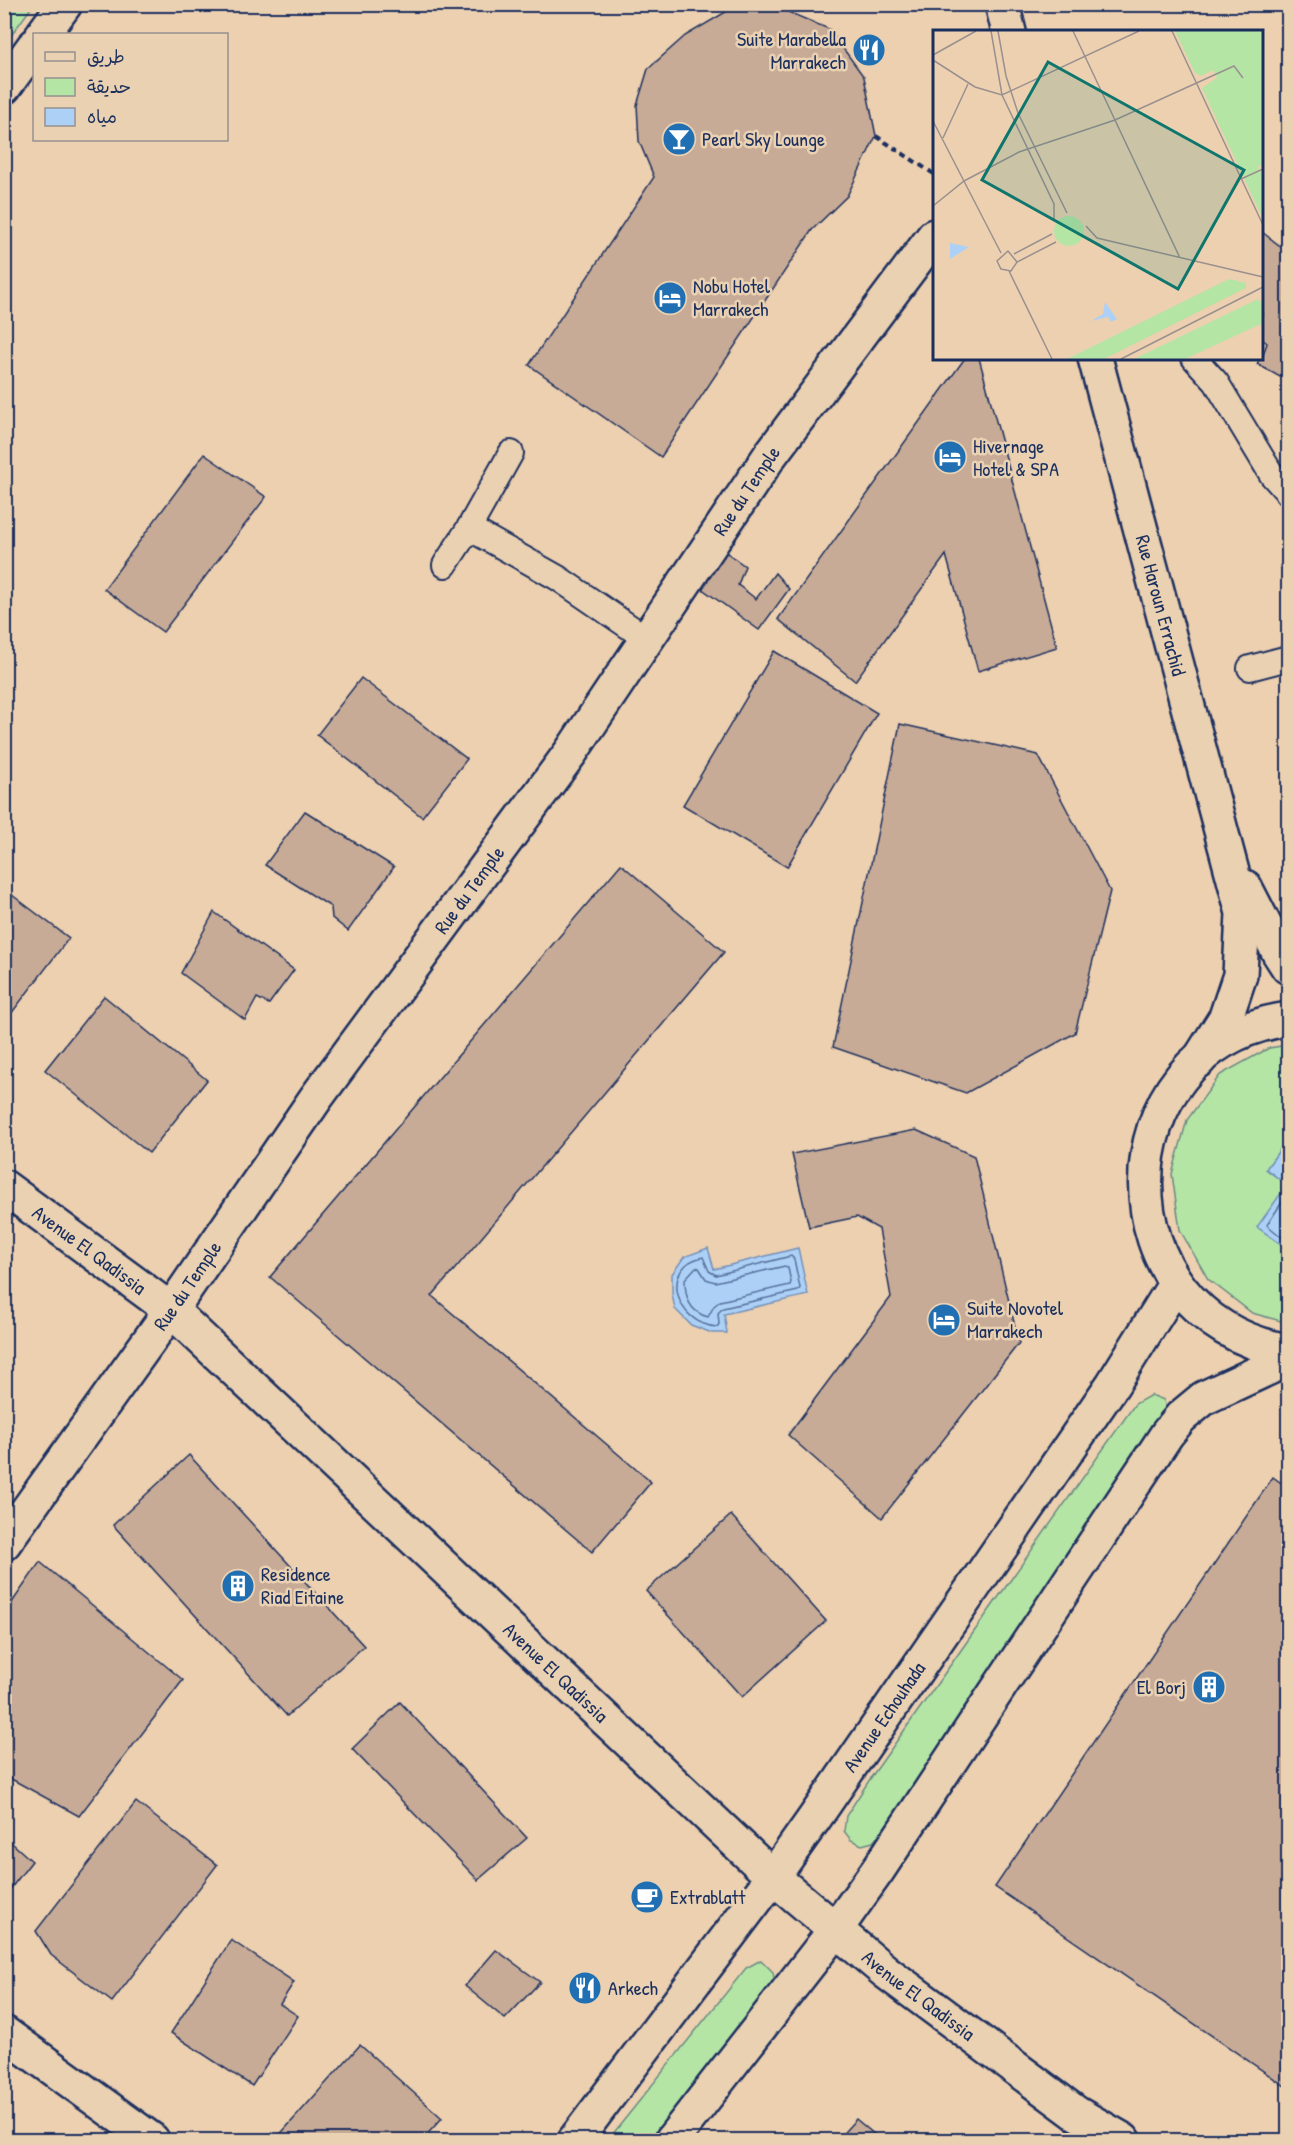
<svg xmlns="http://www.w3.org/2000/svg" width="1293" height="2145" viewBox="0 0 1293 2145" font-family="'Patrick Hand','Playpen Sans Arabic',sans-serif">
<style>
.green{fill:#b5e5a5;stroke:#688a82;stroke-width:1.5}
.water{fill:#add1f6;stroke:#7390b9;stroke-width:1.5}
.lines{fill:none;stroke-linecap:round;stroke-linejoin:round}
.shore{stroke:#55709b;stroke-width:1.5}
.building{fill:#c7ab97;stroke:#1b2f5e;stroke-width:1.5}
.lane-casing{stroke:#1b2f5e;stroke-width:28}
.street-casing{stroke:#1b2f5e;stroke-width:38}
.secondary-casing{stroke:#1b2f5e;stroke-width:38}
.path{stroke:#1b2f5e;stroke-width:4;stroke-dasharray:6 4.5;stroke-linecap:butt}
.lane{stroke:#ead1b2;stroke-width:24}
.street{stroke:#ead1b2;stroke-width:33}
.secondary{stroke:#ead1b2;stroke-width:33}
.labels{text-anchor:middle;stroke-width:5;stroke-linejoin:round;paint-order:stroke}
.poi-label{font-size:20px;fill:#1b2f5e;stroke:#ead1b2;text-anchor:start}
.street-label{font-size:20px;fill:#1b2f5e;stroke:#ead1b2}
.inset-road{fill:none;stroke:#99908f;stroke-width:1.5}
.view{fill:#0f766e;fill-opacity:0.15;stroke:#0f766e;stroke-width:3}
.inset-edge{fill:none;stroke:#1b2f5e;stroke-width:3}
</style>
<rect width="100%" height="100%" fill="#edd0b0"/>
<filter id="ink" filterUnits="userSpaceOnUse"><feTurbulence type="fractalNoise" baseFrequency=".0167" numOctaves="2"/><feDisplacementMap in="SourceGraphic" scale="12" xChannelSelector="R" yChannelSelector="G"/><feConvolveMatrix kernelMatrix="1 2 1 2 8 2 1 2 1" color-interpolation-filters="sRGB"/></filter>
<g filter="url(#ink)">
<g class="green">
<polygon points="5,4 33,5 5,44 4,5"/>
<polygon points="1288,1045 1288,1138 1266,1169 1287,1185 1285,1247 1288,1243 1288,1323 1252,1313 1208,1279 1180,1230 1172,1174 1187,1120 1220,1075 1269,1048"/>
<polygon points="1151,1395 1164,1400 1167,1417 995,1672 886,1826 873,1842 862,1845 851,1840 844,1831 846,1816 872,1776 1135,1404"/>
<polygon points="761,1960 773,1972 775,1985 654,2140 608,2140 746,1968"/>
</g>
<g class="water">
<polygon points="1288,1138 1288,1243 1285,1247 1257,1227 1287,1185 1266,1169"/>
<polygon points="708,1248 714,1269 798,1248 808,1295 724,1314 727,1333 712,1333 691,1325 675,1309 672,1294 672,1274 684,1257"/>
</g>
<g class="lines">
<g class="shore">
<polyline points="1288,1193 1267,1225 1284,1239 1288,1240"/>
<path d="M791,1256l3,3 6,29 -2,3 -75,17 -5,5 1,11 -2,3c-43,-3 -57,-62 -14,-70l6,14 7,4z"/>
<path d="M785,1266l3,2 3,14 -1,3 -70,16 -6,5 -6,11c-19,-5 -23,-20 -23,-38l11,-12 3,1 7,11 9,3z"/>
</g>
</g>
<g class="building">
<polygon points="781,9 829,29 864,77 876,136 847,196 812,230 661,457 529,365 654,177 639,141 637,105 648,69 685,36 729,10"/>
<polygon points="1262,232 1288,252 1288,363 1280,377 1257,364 1260,358 1262,358 1267,343 1262,339"/>
<polygon points="965,358 979,358 1057,647 978,671 946,555 855,681 778,619"/>
<polygon points="204,454 266,497 163,632 104,589"/>
<polygon points="723,550 745,566 738,585 756,599 775,573 789,589 759,630 701,588"/>
<polygon points="774,651 877,713 787,867 683,805"/>
<polygon points="361,678 467,759 422,817 317,735"/>
<polygon points="900,724 1038,755 1110,891 1075,1033 966,1093 833,1047"/>
<polygon points="305,811 394,867 348,931 332,918 331,907 265,865"/>
<polygon points="621,864 724,952 432,1296 651,1482 592,1552 270,1277"/>
<polygon points="4,889 69,938 4,1023"/>
<polygon points="214,912 294,970 269,1004 257,998 245,1020 181,973"/>
<polygon points="104,996 207,1080 149,1153 45,1070"/>
<polygon points="916,1130 974,1156 1019,1343 882,1518 788,1435 891,1297 879,1229 857,1217 809,1227 792,1154"/>
<polygon points="189,1455 364,1646 287,1716 113,1525"/>
<polygon points="1273,1477 1288,1488 1288,2088 995,1887"/>
<polygon points="731,1515 826,1621 742,1697 646,1591"/>
<polygon points="40,1562 183,1680 79,1816 4,1775 4,1614"/>
<polygon points="400,1702 527,1838 478,1880 352,1749"/>
<polygon points="136,1802 217,1865 112,2002 51,1955 36,1931"/>
<polygon points="4,1836 32,1861 4,1897"/>
<polygon points="231,1940 294,1982 280,2004 298,2016 252,2086 171,2033"/>
<polygon points="496,1950 540,1982 505,2019 465,1986"/>
<polygon points="360,2045 442,2118 422,2140 275,2140"/>
<polygon points="856,2119 881,2140 837,2140"/>
</g>
<g class="lines">
<defs>
<g id="lane">
<polyline points="1194,358 1216,382 1272,475 1288,493"/>
<polyline points="469,528 511,453"/>
<polyline points="445,565 469,528 558,578 647,639"/>
<polyline points="1250,668 1288,658"/>
</g>
<g id="street">
<polyline points="1002,4 1009,32"/>
<path id="s1" d="M1095,358l148,555 -3,62 -14,42 -27,43"/>
<polyline points="1245,887 1279,953 1288,967"/>
<path d="M1288,1019c-190,27 -190,300 0,332"/>
<path id="s2" d="M4,1187l167,123 602,567 113,95 190,141 47,27"/>
<path id="s3" d="M4,1543l167,-233 145,-212 255,-346 200,-298 163,-218"/>
<polyline points="4,2033 152,2140"/>
<path id="s4" d="M575,2140l198,-263 41,-58 299,-435 63,-101"/>
<polyline points="672,2140 836,1929 878,1870 1167,1434 1181,1417 1204,1398 1288,1359"/>
</g>
<g id="secondary">
<polyline points="43,34 65,4"/>
<polyline points="4,87 34,46"/>
</g>
</defs>
<use href="#lane" class="lane-casing"/>
<use href="#street" class="street-casing"/>
<use href="#secondary" class="secondary-casing"/>
<polyline class="path" points="876,136 934,174"/>
<use href="#lane" class="lane"/>
<use href="#street" class="street"/>
<use href="#secondary" class="secondary"/>
</g>
</g>
<defs>
<symbol id="restaurant-disc" viewBox="-11 -11 22 22"><circle r="9.5" fill="#1f6fb2" stroke="#ead1b2"/><path d="M-5-6h1v4h1v-4h1v4h1v-4h1v5L-1.5 .5V6h-2V.5L-5-1ZM5-6V6H3V1.5H1.5Q1.5-4 5-6Z" fill="#fff"/></symbol>
<symbol id="bar-disc" viewBox="-11 -11 22 22"><circle r="9.5" fill="#1f6fb2" stroke="#ead1b2"/><path d="M-6-5H6L.8 .8V4.5H3.5V6h-7V4.5H-.8V.8Z" fill="#fff"/></symbol>
<symbol id="hotel-disc" viewBox="-11 -11 22 22"><circle r="9.5" fill="#1f6fb2" stroke="#ead1b2"/><path d="M-6-4.5h1.5V1H6V5H4.5V3h-9V5H-6ZM-4 0a1.8 1.8 0 1 1 3.6 0ZM.5 0V-2.5h3Q6-2.5 6 0Z" fill="#fff"/></symbol>
<symbol id="building-disc" viewBox="-11 -11 22 22"><circle r="9.5" fill="#1f6fb2" stroke="#ead1b2"/><path d="M-4-6H4V6H1V3H-1V6H-4ZM-2.5-4.3h1.7v1.8h-1.7ZM.8-4.3h1.7v1.8H.8ZM-2.5-1h1.7V.8h-1.7ZM.8-1h1.7V.8H.8Z" fill="#fff"/></symbol>
<symbol id="cafe-disc" viewBox="-11 -11 22 22"><circle r="9.5" fill="#1f6fb2" stroke="#ead1b2"/><path d="M-5.5-4.5H6V0H3Q3 3.5 0 3.5H-2.5Q-5.5 3.5-5.5 0ZM3-3.2v2h1.7v-2ZM-6 4.5H4V6H-6Z" fill="#fff"/></symbol>
</defs>
<g fill-rule="evenodd">
<use href="#restaurant-disc" x="850" y="31" width="38" height="38"/>
<use href="#bar-disc" x="660" y="120" width="38" height="38"/>
<use href="#hotel-disc" x="651" y="279" width="38" height="38"/>
<use href="#hotel-disc" x="931" y="438" width="38" height="38"/>
<use href="#hotel-disc" x="925" y="1301" width="38" height="38"/>
<use href="#building-disc" x="219" y="1567" width="38" height="38"/>
<use href="#building-disc" x="1190" y="1668" width="38" height="38"/>
<use href="#cafe-disc" x="628" y="1878" width="38" height="38"/>
<use href="#restaurant-disc" x="566" y="1969" width="38" height="38"/>
</g>
<g class="labels">
<g class="poi-label">
<text x="846" y="46" text-anchor="end">Suite Marabella<tspan x="846" dy="23">Marrakech</tspan></text>
<text x="702" y="146">Pearl Sky Lounge</text>
<text x="693" y="293">Nobu Hotel<tspan x="693" dy="23">Marrakech</tspan></text>
<text x="973" y="453">Hivernage<tspan x="973" dy="23">Hotel &amp; SPA</tspan></text>
<text x="967" y="1315">Suite Novotel<tspan x="967" dy="23">Marrakech</tspan></text>
<text x="261" y="1581">Residence<tspan x="261" dy="23">Riad Eitaine</tspan></text>
<text x="1186" y="1694" text-anchor="end">El Borj</text>
<text x="670" y="1904">Extrablatt</text>
<text x="608" y="1995">Arkech</text>
</g>
<g class="street-label">
<text dy="7" stroke="none"><textPath href="#s3" startOffset="1288">Rue du Temple</textPath></text>
<text dy="7" stroke="none"><textPath href="#s1" startOffset="256">Rue Haroun Errachid</textPath></text>
<text dy="7" stroke="none"><textPath href="#s3" startOffset="802">Rue du Temple</textPath></text>
<text dy="7" stroke="none"><textPath href="#s2" startOffset="106">Avenue El Qadissia</textPath></text>
<text dy="7" stroke="none"><textPath href="#s3" startOffset="316">Rue du Temple</textPath></text>
<text dy="7" stroke="none"><textPath href="#s2" startOffset="736">Avenue El Qadissia</textPath></text>
<text dy="7" stroke="none"><textPath href="#s4" startOffset="524">Avenue Echouhada</textPath></text>
<text dy="7" stroke="none"><textPath href="#s2" startOffset="1222">Avenue El Qadissia</textPath></text>
</g>
</g>
<g transform="translate(933 30)">
<rect width="330" height="330" fill="#edd0b0"/>
<path d="M242,1h88v133l-5,3 5,10v42l-61,-131 15,-10 -4,-8 -12,6 -6,-3zM121 201a15 15 0 1 1 30 0a15 15 0 1 1-30 0ZM296,249l17,4v5l-142,71h-37zM325,269l5,5v19l-78,36h-51z" fill="#b5e5a5"/>
<path d="M17,213l19,4 -19,12zM172,272l12,17 -6,3 -3,-5 -17,4 12,-7z" fill="#add1f6"/>
<path class="inset-road" d="M58,1l11,64 52,109v17M65,1l8,45 12,37 49,100M140,1l107,227M239,1l91,194M0,25l43,-24M0,30l42,27 27,8 137,-64M0,91l68,132M10,108l25,-54M308,149l22,-10M0,176l31,-25 55,-29 96,-32 119,-54 9,12M153,196l11,12 166,39M81,224l38,-20M84,232l-9,-11 -11,10 4,8 10,2 6,-9 39,-20M76,241l43,88M188,329l142,-72"/>
<path class="view" d="M115,32l196,108 -66,119 -196,-109z"/>
<rect width="330" height="330" class="inset-edge"/>
</g>
<rect width="1293" height="2145" fill="none" stroke="#ead1b2" stroke-width="24"/>
<rect x="12" y="12" width="1269" height="2121" fill="none" stroke="#1b2f5e" stroke-width="2" filter="url(#ink)"/>
<rect x="33" y="33" width="195" height="108" fill="#ead1b2" stroke="#979090" stroke-width="1.5"/>
<rect x="45" y="52" width="30" height="9" fill="#ead1b2" stroke="#979090" stroke-width="1.5"/>
<text x="87" y="63" font-size="18" fill="#1b2f5e">طريق</text>
<rect x="45" y="78" width="30" height="18" fill="#b5e5a5" stroke="#979090" stroke-width="1.5"/>
<text x="87" y="93" font-size="18" fill="#1b2f5e">حديقة</text>
<rect x="45" y="108" width="30" height="18" fill="#add1f6" stroke="#979090" stroke-width="1.5"/>
<text x="87" y="123" font-size="18" fill="#1b2f5e">مياه</text>
</svg>
